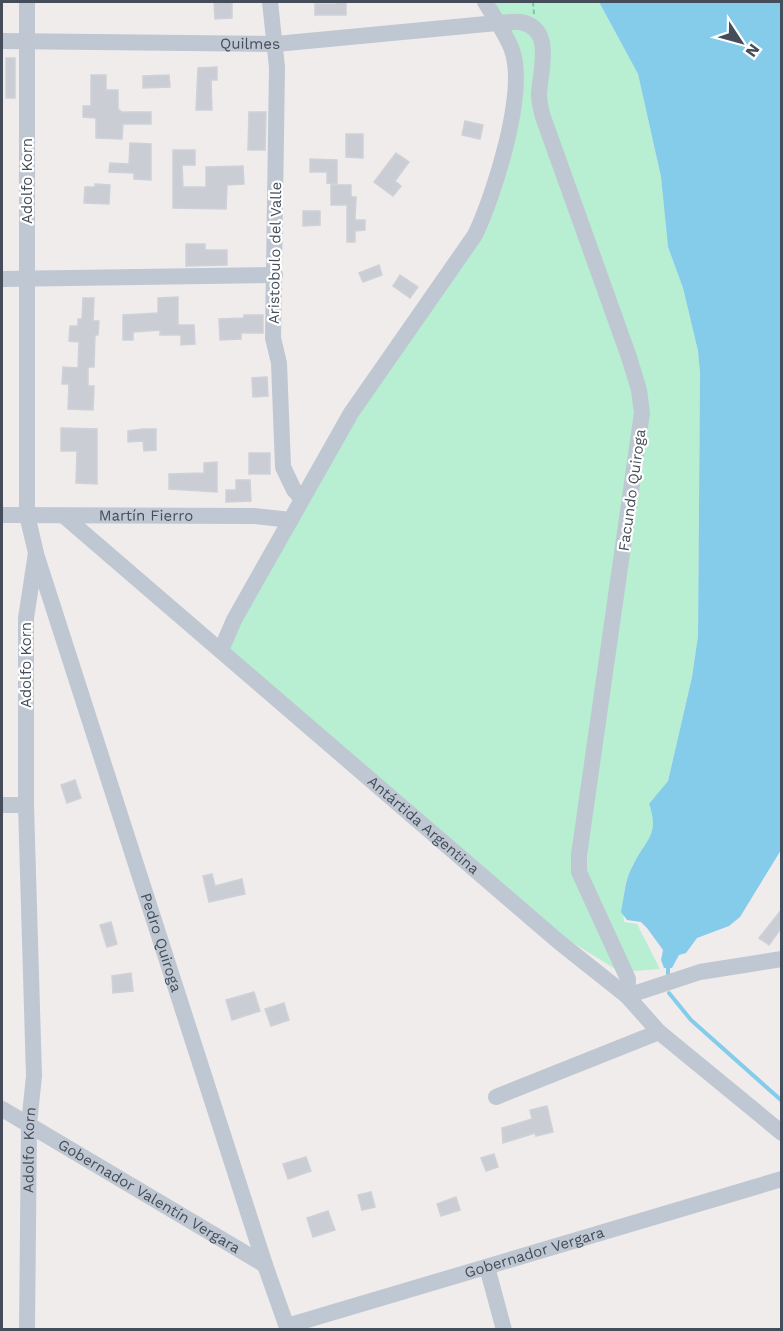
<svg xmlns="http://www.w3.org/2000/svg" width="783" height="1331" viewBox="0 0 783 1331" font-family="'Work Sans',sans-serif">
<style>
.green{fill:#b8eed2}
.water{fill:#85cceb}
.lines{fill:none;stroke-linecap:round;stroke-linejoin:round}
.stream{stroke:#85cceb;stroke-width:4}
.building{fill:#cbcdd4;stroke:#cfd1d8;stroke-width:1.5}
.path{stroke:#70cca7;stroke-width:2;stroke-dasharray:4.5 3;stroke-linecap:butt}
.minor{stroke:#bfc7d2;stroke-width:16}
.labels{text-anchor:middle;stroke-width:4.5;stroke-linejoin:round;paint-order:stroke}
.street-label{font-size:15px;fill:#444d59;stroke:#fff}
</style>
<rect width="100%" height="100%" fill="#efeceb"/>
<path class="green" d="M486,2h113l39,72 23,103 7,70 15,41 15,63 2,23 -2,262 -6,41 -24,104 -19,26c18,19 -9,43 -17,59 -8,16 -11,38 -8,56l13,2 23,45 -40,3 -58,-36 -341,-286 70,-130 196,-311 29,-140z"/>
<path class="water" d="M599,2h182v848l-41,67 -11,9 -32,12 -11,15 -7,2 -7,13h-8l-3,-8 2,-10 -16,-22 -6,-6 -14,-2 -6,-8c3,-15 4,-34 12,-47 13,-26 27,-30 16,-61l19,-23 24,-104 6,-41 2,-262 -2,-23 -15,-63 -15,-41 -7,-70 -23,-103z"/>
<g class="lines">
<g class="stream">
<polyline points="668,968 668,974"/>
<polyline points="669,993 691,1020 782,1101"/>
</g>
</g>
<g class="building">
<polygon points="214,2 232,2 232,18 215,19"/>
<polygon points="337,2 346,2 346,15 315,15 315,4 337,4"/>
<rect x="6" y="58" width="9" height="40"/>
<polygon points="217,67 217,80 211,80 212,110 196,110 198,68"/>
<polygon points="91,75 106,75 106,90 118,90 118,109 122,112 151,112 151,124 123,124 122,139 96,138 96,118 83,117 83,106 91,106"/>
<polygon points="169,75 170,87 143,88 143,76"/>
<polygon points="249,112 266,112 265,150 248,150"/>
<polygon points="465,121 483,125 480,139 462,135"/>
<polygon points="346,134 363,134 363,158 346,157"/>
<polygon points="130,143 151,144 151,180 134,179 134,173 109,172 110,163 129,164"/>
<polygon points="173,150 195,150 195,165 182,165 183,187 206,187 206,167 243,166 244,184 227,185 226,209 173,208"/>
<polygon points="396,153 409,162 395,181 401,186 393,196 374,182"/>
<polygon points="310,159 337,160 337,184 327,183 327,172 310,172"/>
<polygon points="95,184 110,185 109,204 84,203 85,187 95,187"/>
<polygon points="331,185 351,185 351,197 356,197 355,220 365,220 365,230 355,231 355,242 347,242 347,205 331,205"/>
<polygon points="303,211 320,211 320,225 303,226"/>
<polygon points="186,244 205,244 205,250 227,250 227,265 186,266"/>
<polygon points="379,265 382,275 363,282 359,273"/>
<polygon points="400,275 418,287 410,298 393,286"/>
<polygon points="178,297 178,325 194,325 195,344 181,345 181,335 160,335 160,330 133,332 133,340 123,340 123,315 158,313 158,298"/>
<polygon points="83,298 94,298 93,321 99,321 98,335 95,335 94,367 88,367 88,386 94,386 93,410 68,409 69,384 62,384 63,367 78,368 79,342 69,341 70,326 78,326 78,319 82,319"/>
<polygon points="244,315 263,315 263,333 241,333 241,339 220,340 219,319 244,318"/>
<polygon points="267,377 268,396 253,397 252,378"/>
<polygon points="61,428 97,429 97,484 76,483 77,451 61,451"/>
<polygon points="143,429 156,429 156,450 144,451 143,441 128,442 128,431"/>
<rect x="249" y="453" width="21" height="21"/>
<polygon points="217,462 217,492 169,489 169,474 204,473 204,463"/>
<polygon points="236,480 250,480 251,501 226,502 226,490 236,490"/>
<polygon points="75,780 81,798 67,803 61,785"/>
<polygon points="212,874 215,886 242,879 245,894 209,902 203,876"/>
<polygon points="782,909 782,927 769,945 759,938"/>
<polygon points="111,922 117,944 107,947 100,925"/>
<polygon points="131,973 133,991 113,993 112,976"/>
<polygon points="254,992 260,1011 232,1020 226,1000"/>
<polygon points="284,1003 289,1020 271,1026 265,1009"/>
<polygon points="547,1106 553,1132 536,1136 535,1133 503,1143 502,1128 532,1119 530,1110"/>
<polygon points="494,1154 498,1167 486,1171 481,1158"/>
<polygon points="306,1157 311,1171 288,1179 283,1164"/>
<polygon points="371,1192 375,1207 362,1210 358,1195"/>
<polygon points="456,1197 460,1210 441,1216 437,1204"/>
<polygon points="328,1211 335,1230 313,1237 307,1218"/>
</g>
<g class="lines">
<polyline class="path" points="533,2 534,14"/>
<g class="minor">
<polyline points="270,2 277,67 273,338 279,363 283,467 294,490 302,499"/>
<path id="s1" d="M2,41l274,3 221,-21c7,0 16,-2 23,-1 35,6 20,49 19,72 0,8 2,16 4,23l86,240 10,33 3,23 -63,442v17l49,107 -1,17 73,-24 82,-13"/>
<polyline points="2,279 275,275"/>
<path id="s2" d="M2,515l252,1 37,4"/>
<path id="s3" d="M64,516l495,426 68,54 32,36 123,101"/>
<path id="s4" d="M37,557l228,708 23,65"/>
<path d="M221,650l13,-30 117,-207 124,-178c19,-40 52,-142 37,-185 -6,-16 -18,-33 -27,-48"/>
<polyline points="2,805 26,805"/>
<polyline points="496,1097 659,1032"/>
<path id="s5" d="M2,1109l263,156"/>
<polyline points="487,1267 504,1330"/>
<path id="s6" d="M287,1326l495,-147"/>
<path id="s7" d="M27,1330l2,-206 5,-48 -8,-271v-187l10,-65 -9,-38v-513"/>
</g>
</g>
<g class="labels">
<g class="street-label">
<text dy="5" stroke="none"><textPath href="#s1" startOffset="248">Quilmes</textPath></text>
<text transform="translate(27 181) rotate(-90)" y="5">Adolfo Korn</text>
<text transform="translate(275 253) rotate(-89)" y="5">Aristobulo del Valle</text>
<text transform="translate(632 490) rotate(-82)" y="5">Facundo Quiroga</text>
<text dy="5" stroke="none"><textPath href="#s2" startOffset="144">Martín Fierro</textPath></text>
<text transform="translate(26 665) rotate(-90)" y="5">Adolfo Korn</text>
<text dy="5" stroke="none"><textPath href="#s3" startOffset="474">Antártida Argentina</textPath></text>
<text dy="5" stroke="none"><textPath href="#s4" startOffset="405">Pedro Quiroga</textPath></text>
<text dy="5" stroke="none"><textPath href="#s7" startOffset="180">Adolfo Korn</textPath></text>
<text dy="5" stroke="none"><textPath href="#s5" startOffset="171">Gobernador Valentín Vergara</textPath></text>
<text dy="5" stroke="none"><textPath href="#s6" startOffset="258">Gobernador Vergara</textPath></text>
</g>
</g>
<rect width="783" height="1331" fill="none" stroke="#444d59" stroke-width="6"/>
<g transform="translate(741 42) rotate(126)" stroke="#ffffff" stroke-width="4.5" paint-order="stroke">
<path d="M0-4.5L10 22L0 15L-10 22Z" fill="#444d59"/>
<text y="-9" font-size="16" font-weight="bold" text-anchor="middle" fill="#444d59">N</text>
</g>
</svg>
